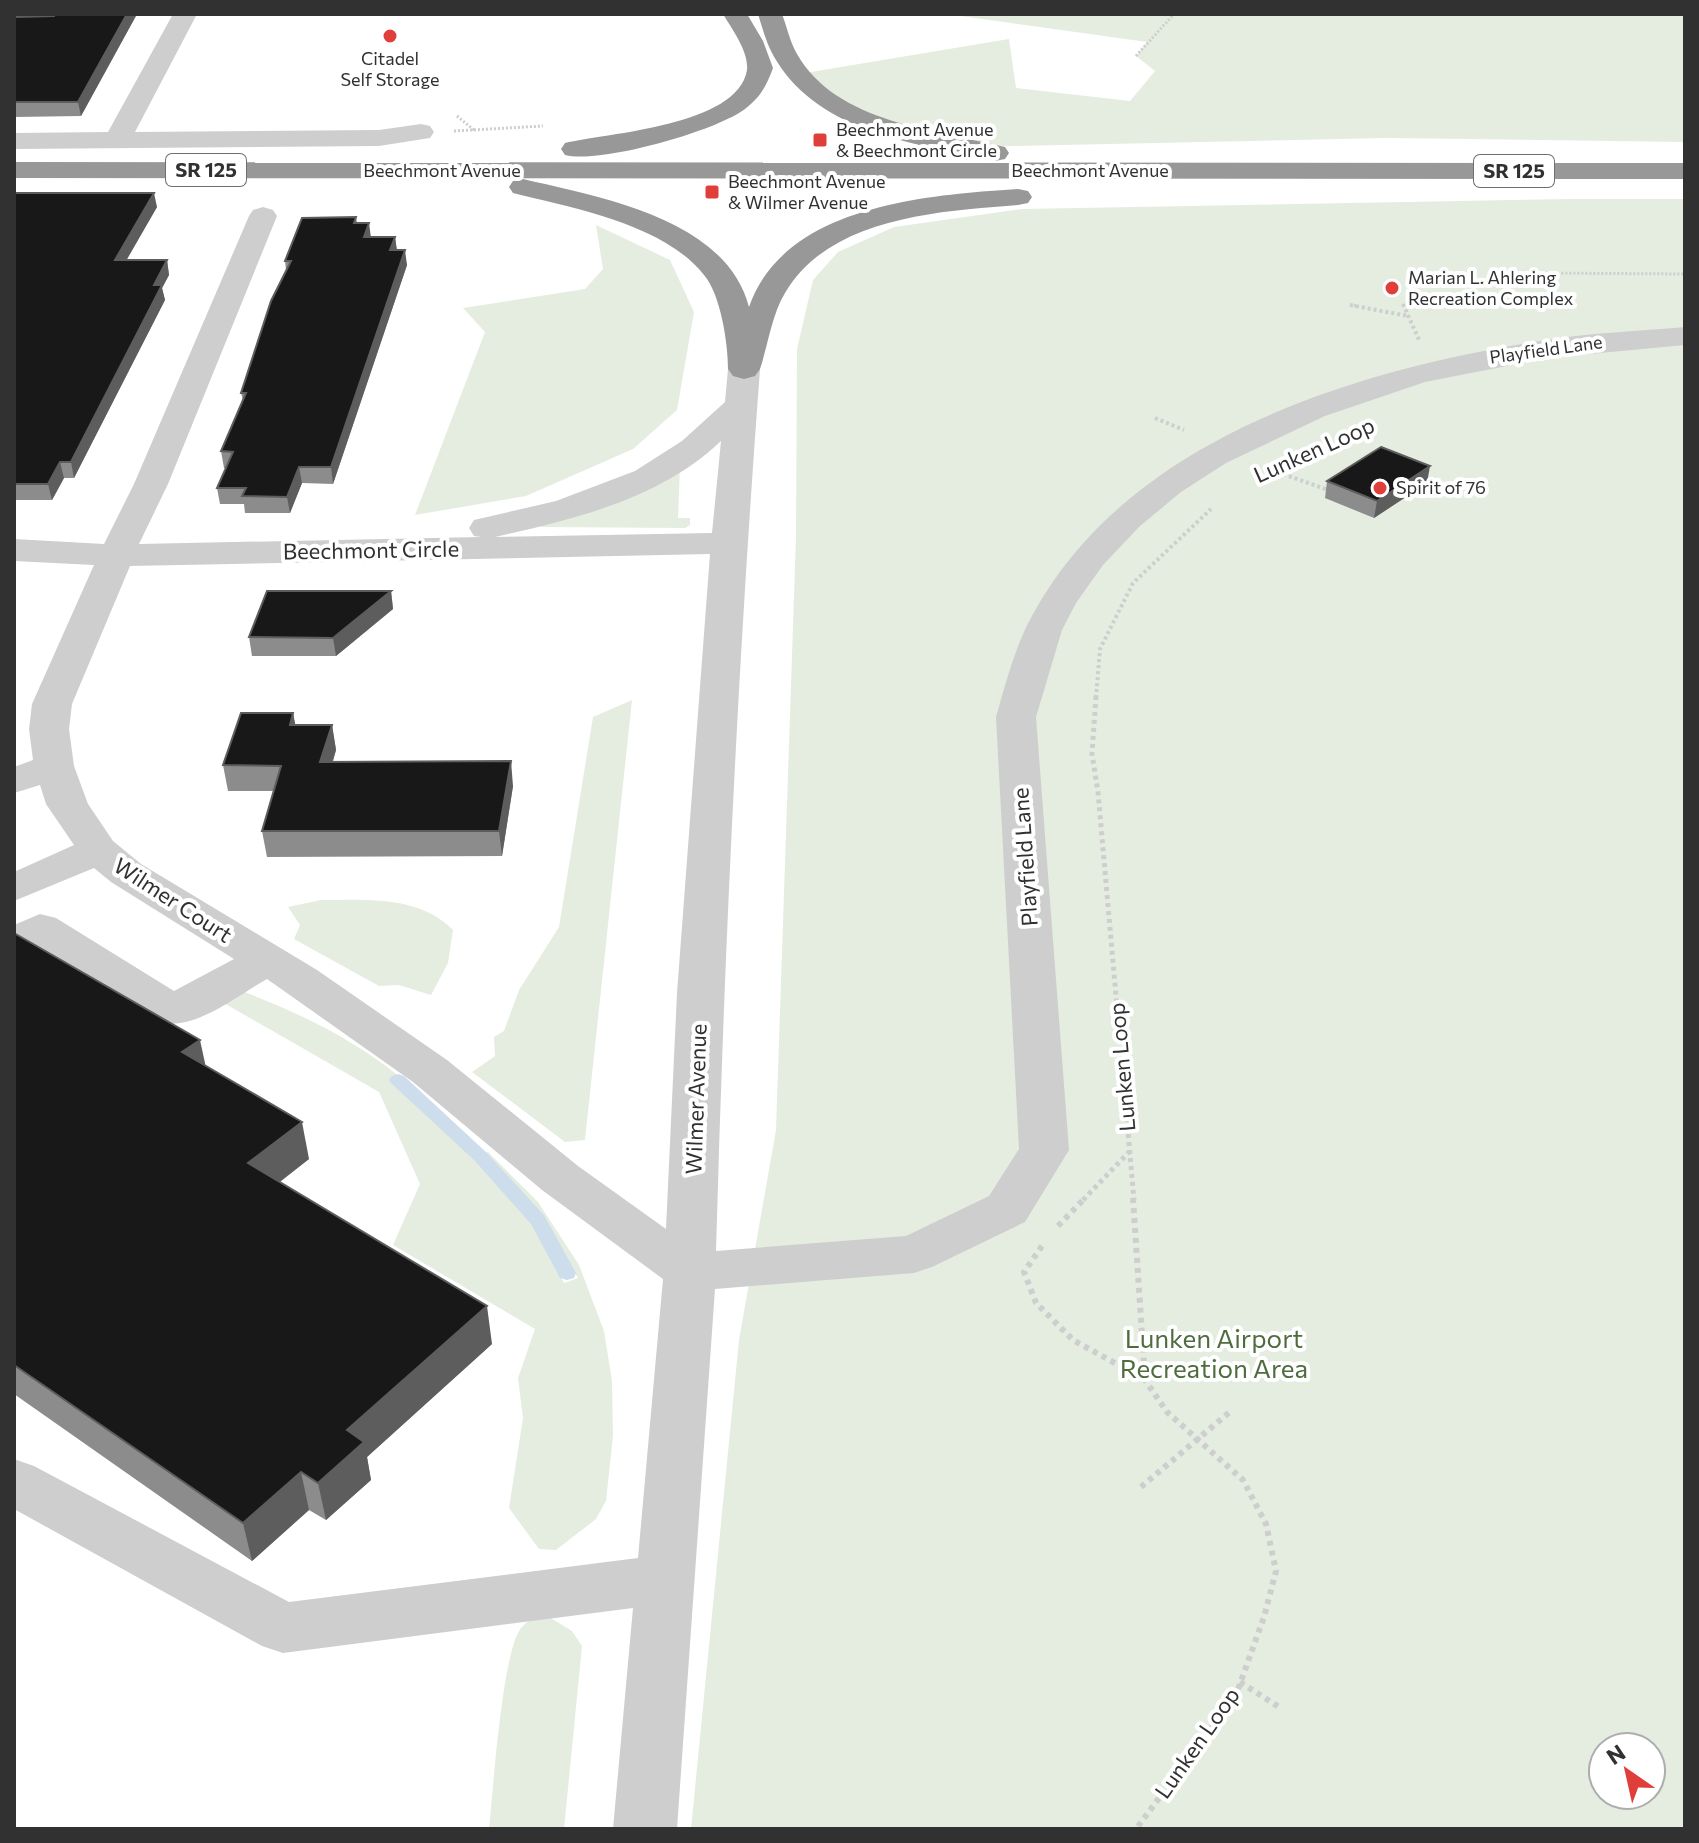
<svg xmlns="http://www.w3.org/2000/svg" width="1699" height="1843" viewBox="0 0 1699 1843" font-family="Commissioner,sans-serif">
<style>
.green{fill:#e5ede0;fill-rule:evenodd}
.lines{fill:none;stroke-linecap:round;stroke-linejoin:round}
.stream{fill:#cdddec;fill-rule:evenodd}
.path-far3{stroke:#cecece;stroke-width:3;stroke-dasharray:2 2;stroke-linecap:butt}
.path-far2{stroke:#cecece;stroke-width:4;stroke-dasharray:3 3;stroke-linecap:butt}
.path-far1{stroke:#cecece;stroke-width:5;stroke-dasharray:4 4;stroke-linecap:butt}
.path{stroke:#cecece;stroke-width:6;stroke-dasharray:5 5;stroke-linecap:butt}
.minor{fill:#cecece;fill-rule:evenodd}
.highway{fill:#989898;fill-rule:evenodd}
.wall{fill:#8c8c8c}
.shaded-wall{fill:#5d5d5d}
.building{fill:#181818;stroke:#5d5d5d;stroke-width:2}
.poi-dot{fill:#e03e3a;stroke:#fff;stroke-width:3}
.labels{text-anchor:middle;stroke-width:8;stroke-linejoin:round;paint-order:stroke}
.far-poi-label{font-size:18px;fill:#313131;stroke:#fff;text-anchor:start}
.far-street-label{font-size:18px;fill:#313131;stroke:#fff}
.shield{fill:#fff;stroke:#6f6f6f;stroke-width:2}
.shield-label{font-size:20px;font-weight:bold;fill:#313131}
.street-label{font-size:22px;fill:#313131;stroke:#fff}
.near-park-label{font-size:26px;fill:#4f6c3f;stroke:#fff}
</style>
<rect width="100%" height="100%" fill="#fff"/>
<g class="green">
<polygon points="946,14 1685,14 1685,142 1387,138 972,147 859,116 799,74 1009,39 1016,88 1130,101 1155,71 1136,56 1147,42"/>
<path d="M1571,199h114v1630h-994l48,-489 37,-210 20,-593 1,-188 16,-69 25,-28 56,-25 128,-18zM1603,1747h48v48h-48z"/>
<polygon points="596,225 670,260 694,312 677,410 633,449 526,496 415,515 485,332 463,308 585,289 603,269"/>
<polygon points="680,466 678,518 690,518 690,525 685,528 541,527 542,524"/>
<polygon points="632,700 585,1140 565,1142 472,1072 495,1056 494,1037 504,1031 519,990 559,927 593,717"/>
<path d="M321,900c45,0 98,-5 132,30l-5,33 -17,32 -32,-10 -20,1 -85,-47 6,-14 -12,-18z"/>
<path d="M242,991c59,23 108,46 158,86l-6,5 84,77 54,63 32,61 14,-5 -34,-57 -59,-68 3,-1 50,50 41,63 25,66 8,50 1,55 -7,65 -10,18 -40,31 -17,-1 -30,-41 14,-90 -5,-40 17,-49 -142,-84 27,-61 -41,-92 -171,-98z"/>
<path d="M549,1617l23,14 10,15 -18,183h-75c4,-37 13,-177 32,-201 8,-10 16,-10 28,-11z"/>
</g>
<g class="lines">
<polygon class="stream" points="398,1074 404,1076 487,1153 544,1215 576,1273 574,1278 567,1280 560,1278 531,1224 475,1161 392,1084 389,1080 392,1076"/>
<g class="path-far3">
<polyline points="1136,56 1174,14"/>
<polyline points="457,116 474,130"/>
<polyline points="454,131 543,126"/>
<polyline points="1433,282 1521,283 1533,273 1685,274"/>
<polyline points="1350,305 1357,306"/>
</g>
<g class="path-far2">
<polyline points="1403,304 1419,340"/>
<polyline points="1350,305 1408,316"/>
<polyline points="1155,418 1184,430"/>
<polyline points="1272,470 1331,491"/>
<polyline points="1096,698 1100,649 1133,583 1211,509"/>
</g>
<g class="path-far1">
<polyline points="1096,696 1092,754 1098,792 1134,1200"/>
<polyline points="1083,1200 1129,1152"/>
</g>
<g class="path">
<polyline points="1133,1198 1145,1380 1167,1412 1243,1480 1266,1524 1276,1571 1264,1617 1236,1695 1136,1829"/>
<polyline points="1058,1226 1085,1198"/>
<polyline points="1042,1246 1024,1272 1036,1303 1073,1340 1144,1379"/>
<polyline points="1141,1487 1232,1410"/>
<polyline points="1240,1682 1282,1709"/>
</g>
<g class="minor">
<polygon points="173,14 197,14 135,132 379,130 421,124 430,126 434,132 430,138 379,146 14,149 14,133 108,132"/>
<path d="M263,207l10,3 4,6 -109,268 -29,60 342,-7 -7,-1 -5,-8 5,-8 82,-19 79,-30 47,-30 43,-39 3,-33 5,-7 11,-3 11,3 5,7c-22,294 -36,587 -44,882l190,-15 83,-40 30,-47 -23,-432c10,-35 19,-71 37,-103 97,-178 326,-245 513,-274 45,-7 93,-9 139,-13v18l-138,13 -122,24 -100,34 -99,47 -45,29 -41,34 -37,39 -27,38 -14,27 -26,87 33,433 -44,72 -93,45 -18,6 -199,16 -38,540h-64l20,-221 -350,45 -21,-7 -248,-137v-50l20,7 255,136 349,-44 25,-279 -121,-89 -129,-108 -146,-103c-32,18 -73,53 -110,43l-117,-74 -26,11v-34l26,-11 16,4 118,73 60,-32 -123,-77 -17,-14 -80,33v-29l60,-27 -28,-41 -6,-19 -26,8v-26l19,-7 -4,-31 3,-25 62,-139 -80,-4v-22l90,5 30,-60 115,-268 4,-6zM721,441l-9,92 -217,4c80,-18 165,-38 226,-96zM710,554l-33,439 -11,236 -88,-63 -131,-106 -130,-90 -176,-106 -28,-23 -25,-37 -14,-38 -5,-37 3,-25 58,-138z"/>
</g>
<g class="highway">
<path d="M723,14h24l16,27 10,27c-6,17 -13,30 -28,41 -29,22 -144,55 -180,46l-4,-6 4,-6c42,-10 173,-17 182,-73 2,-18 -15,-41 -24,-56z"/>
<path d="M758,14h24c5,13 8,28 15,40 39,69 139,76 208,93l4,6 -4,6 -10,2c-77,-17 -174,-27 -219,-101 -9,-14 -13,-30 -18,-46z"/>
<polygon points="14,162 1685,163 1685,179 14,178"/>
<path d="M523,179c76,18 203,39 226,128 35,-102 179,-112 269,-118l10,2 4,6 -4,6 -10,2c-77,6 -189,12 -233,88 -13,21 -17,52 -25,76l-5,7 -11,3 -11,-3 -5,-7c0,-25 -7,-74 -24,-94 -40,-51 -131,-67 -191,-82l-4,-6 4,-6z"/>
</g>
</g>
<g class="wall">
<polygon points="56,14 137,14 81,116 14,117 14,17 54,16"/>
<polygon points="14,193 157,207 126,260 167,260 169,275 162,288 165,300 74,478 64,478 52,500 14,500"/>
<polygon points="356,217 357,223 371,237 395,237 397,250 407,265 333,484 302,483 290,513 245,513 244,504 220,504 217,488 226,468 224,468 221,451 243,400 241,393 286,270 285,261"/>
<polygon points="1327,481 1427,483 1374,518 1325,498"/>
<polygon points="391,591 393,609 336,656 252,656 249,637"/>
<polygon points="293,713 295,725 332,725 336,750 333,762 513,786 502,856 267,857 262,831 274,791 228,791 223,765"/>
<polygon points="14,933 205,1066 309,1159 280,1182 492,1344 367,1457 371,1480 326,1520 309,1510 252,1561 14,1394"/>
</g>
<g class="shaded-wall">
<polygon points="127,14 137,14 81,116 78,102"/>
<polygon points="154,193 157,207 118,275 115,260"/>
<polygon points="369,223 371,238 364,237"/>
<polygon points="395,237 397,252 390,250"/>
<polygon points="405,250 407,265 333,484 331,467"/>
<polygon points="167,260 169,275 162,288 165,300 74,478 71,462 154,285"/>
<polygon points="60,462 64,478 52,500 48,484"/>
<polygon points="1430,466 1427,483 1374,518 1377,501"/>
<polygon points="299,467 302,483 290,513 287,497"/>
<polygon points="391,591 393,609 336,656 333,638"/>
<polygon points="293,713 298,738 290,725"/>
<polygon points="332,725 336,750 324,787 320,762"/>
<polygon points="511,761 513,786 502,856 499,831"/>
<polygon points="200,1040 208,1077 182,1052"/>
<polygon points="302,1122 309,1159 256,1200 248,1163"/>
<polygon points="487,1306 492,1344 367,1457 371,1480 326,1520 318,1483 347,1430"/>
<polygon points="301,1472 309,1510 252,1561 243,1523"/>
</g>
<g class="building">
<polygon points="56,14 127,14 78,102 14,102 14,17 54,16"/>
<polygon points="14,193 154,193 115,260 167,260 154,285 162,285 71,462 60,462 48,484 14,484"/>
<polygon points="356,217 354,223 369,223 364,237 395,237 390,250 405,250 331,467 299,467 287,497 242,496 246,488 217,488 233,452 221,451 246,393 241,393 271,301 291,261 285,261 302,218"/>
<polygon points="1381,447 1430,466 1377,501 1327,481"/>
<polygon points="267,591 391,591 333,638 249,637"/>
<polygon points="241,713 293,713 290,725 332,725 320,762 511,761 499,831 262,831 281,766 223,765"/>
<polygon points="14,933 200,1040 182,1052 302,1122 248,1163 487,1306 347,1430 364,1442 318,1483 301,1472 243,1523 14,1365"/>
</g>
<g class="poi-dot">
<circle cx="390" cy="36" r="8"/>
<rect x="812" y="132" width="16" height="16" rx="4"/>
<rect x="704" y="184" width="16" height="16" rx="4"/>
<circle cx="1392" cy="288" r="8"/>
<circle cx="1380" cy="488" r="8"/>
</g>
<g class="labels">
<g class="far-poi-label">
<text x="390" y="65" text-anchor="middle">Citadel<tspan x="390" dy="21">Self Storage</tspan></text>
<text x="836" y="136">Beechmont Avenue<tspan x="836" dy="21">&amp; Beechmont Circle</tspan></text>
<text x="728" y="188">Beechmont Avenue<tspan x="728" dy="21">&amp; Wilmer Avenue</tspan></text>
<text x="1408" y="284">Marian L. Ahlering<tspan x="1408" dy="21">Recreation Complex</tspan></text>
<text x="1396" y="494">Spirit of 76</text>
</g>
<g class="far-street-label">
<text x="442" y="177">Beechmont Avenue</text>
<text x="1090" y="177">Beechmont Avenue</text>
<text transform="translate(1546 350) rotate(-8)" y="6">Playfield Lane</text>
</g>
<g class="shield">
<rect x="166" y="154" width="80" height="32" rx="6"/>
<rect x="1474" y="155" width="80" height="32" rx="6"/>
</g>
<g class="shield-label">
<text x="206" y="177">SR 125</text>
<text x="1514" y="178">SR 125</text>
</g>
<g class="street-label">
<text transform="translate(1314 450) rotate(-24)" y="8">Lunken Loop</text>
<text transform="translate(371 550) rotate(-1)" y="8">Beechmont Circle</text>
<text transform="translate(1025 857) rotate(-94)" y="8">Playfield Lane</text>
<text transform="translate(173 900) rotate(33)" y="8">Wilmer Court</text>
<text transform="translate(1122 1067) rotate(-95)" y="8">Lunken Loop</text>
<text transform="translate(696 1099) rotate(-88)" y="8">Wilmer Avenue</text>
<text transform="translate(1197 1743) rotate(-55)" y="8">Lunken Loop</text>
</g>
<g class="near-park-label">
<text x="1214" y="1348">Lunken Airport<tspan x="1214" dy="30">Recreation Area</tspan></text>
</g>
</g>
<rect width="1699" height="1843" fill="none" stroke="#313131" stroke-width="32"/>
<g transform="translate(1627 1771) rotate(326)"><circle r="38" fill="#ffffff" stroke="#adadad" stroke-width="2"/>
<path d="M0-6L14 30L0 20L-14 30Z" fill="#e03e3a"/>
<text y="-12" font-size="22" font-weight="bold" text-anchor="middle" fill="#313131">N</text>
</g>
</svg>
